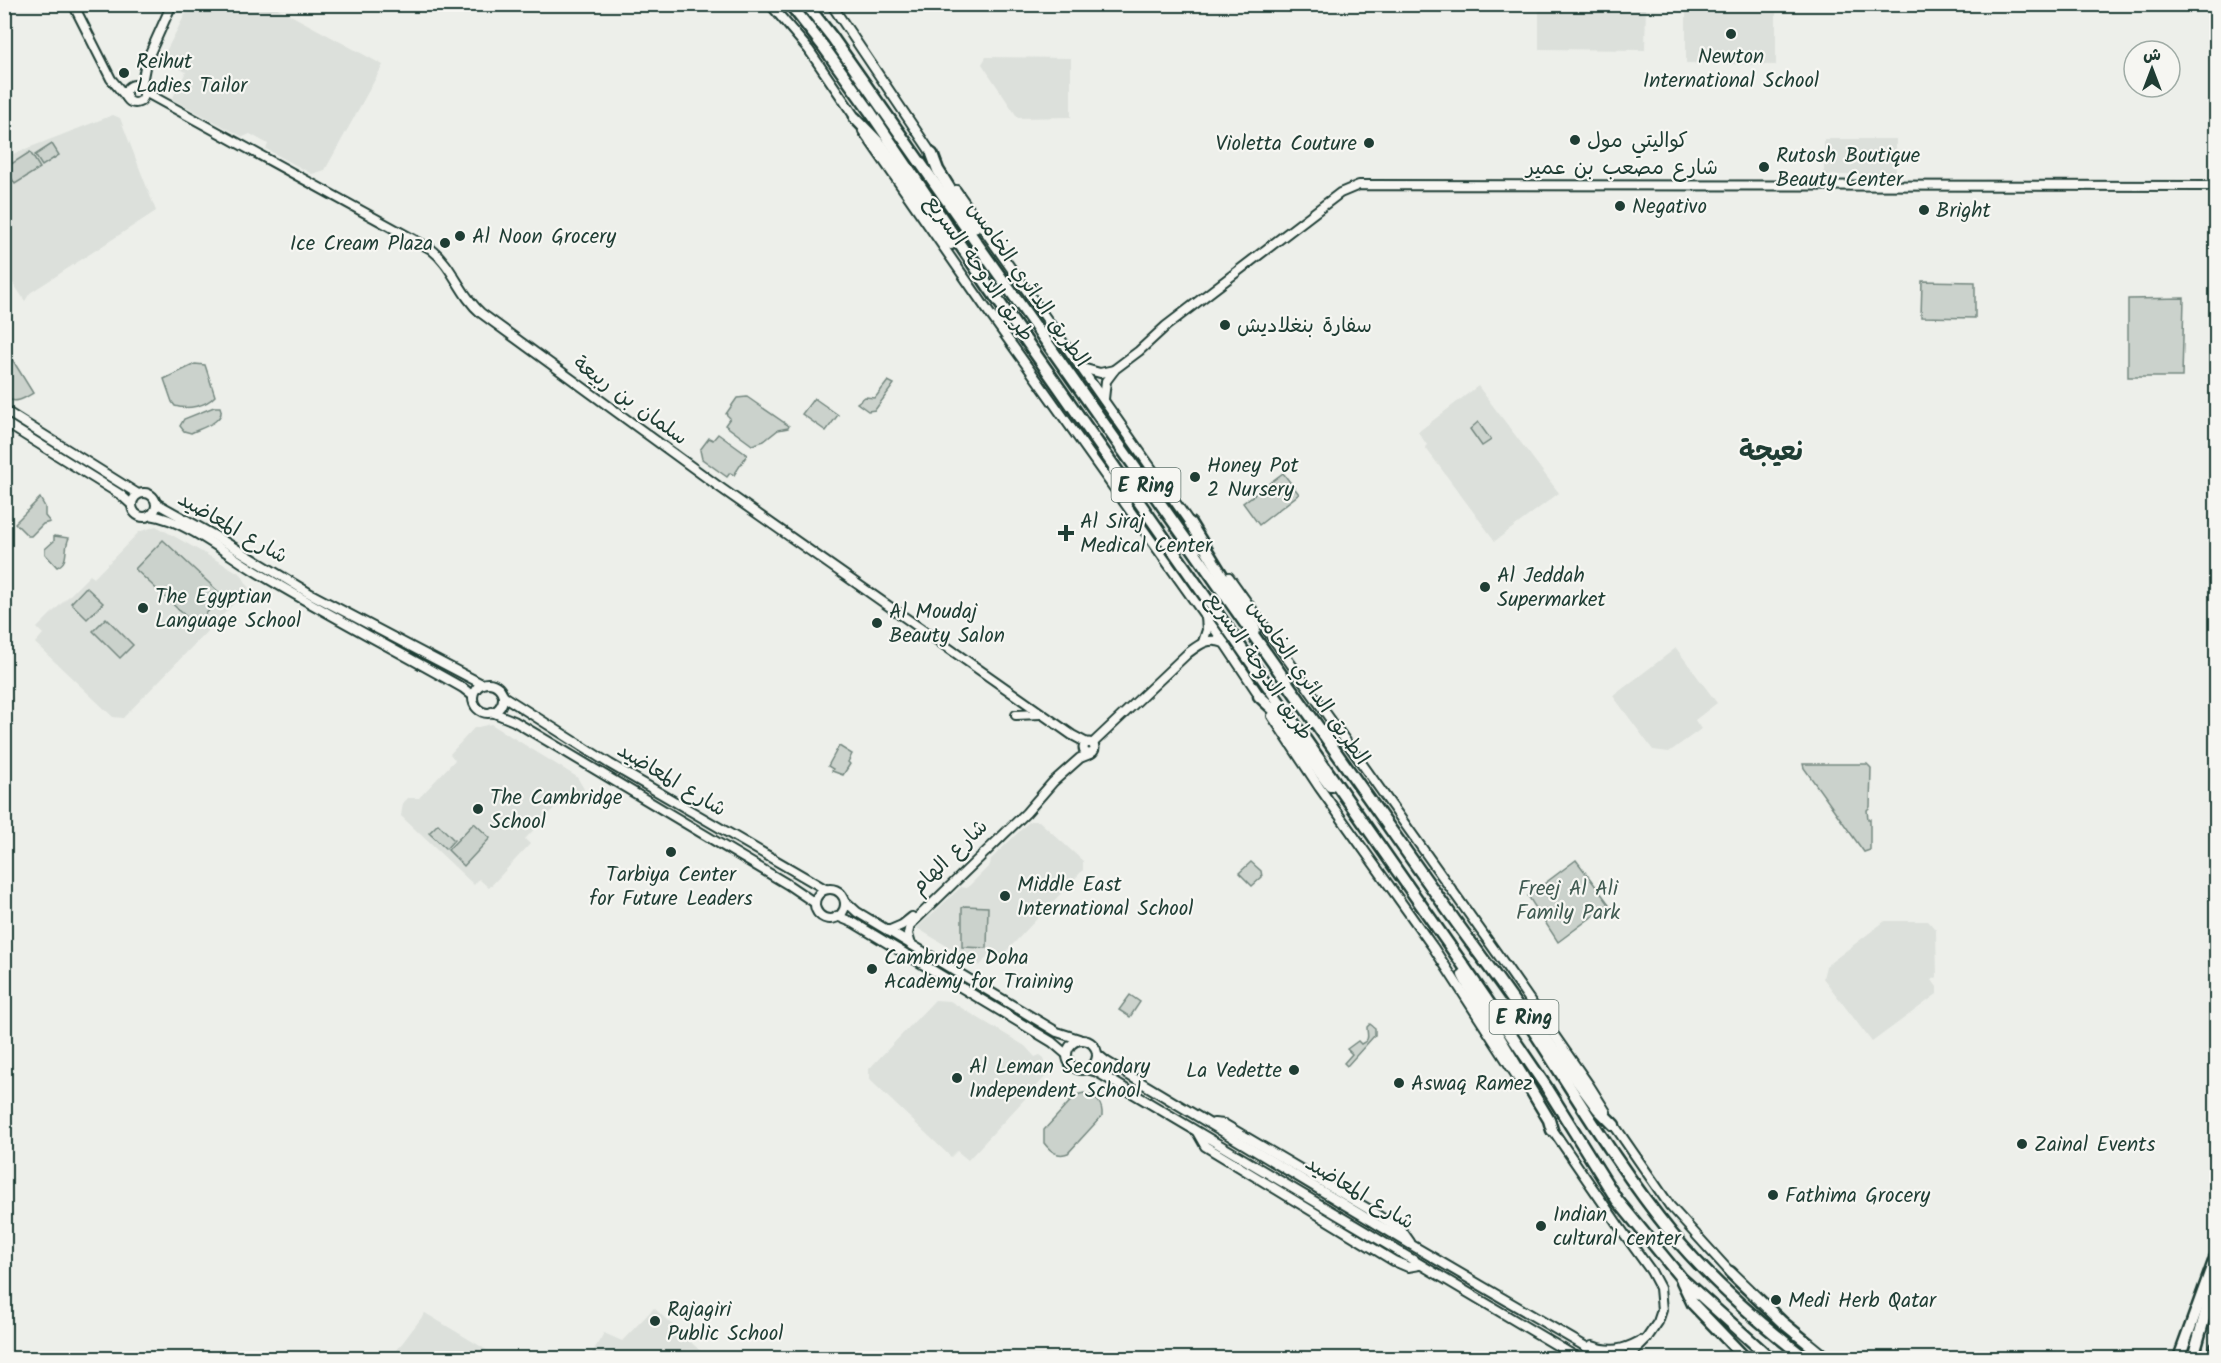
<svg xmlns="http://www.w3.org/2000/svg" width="2221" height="1363" viewBox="0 0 2221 1363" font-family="Kalam,'Playpen Sans Arabic',sans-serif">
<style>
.built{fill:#dce0db}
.green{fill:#cbd2cc;stroke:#758880;stroke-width:1.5}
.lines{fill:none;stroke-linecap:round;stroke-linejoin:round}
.minor-casing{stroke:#1f3d34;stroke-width:12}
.major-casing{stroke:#1f3d34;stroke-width:14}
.highway-casing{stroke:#1f3d34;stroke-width:15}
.minor{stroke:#f6f6f2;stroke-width:8}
.major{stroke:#f6f6f2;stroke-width:9}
.highway{stroke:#f6f6f2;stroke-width:10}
.poi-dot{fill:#1f3d34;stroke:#f6f6f2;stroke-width:2}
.labels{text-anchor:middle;stroke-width:4.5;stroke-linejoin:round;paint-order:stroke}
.shield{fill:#f6f6f2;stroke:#60746d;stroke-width:1.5}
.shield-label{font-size:20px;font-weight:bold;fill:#1f3d34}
.poi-label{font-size:21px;fill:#1f3d34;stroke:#f6f6f2;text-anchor:start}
.street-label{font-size:21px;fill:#1f3d34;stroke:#f6f6f2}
.park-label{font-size:21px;fill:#415b52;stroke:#f6f6f2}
.district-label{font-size:27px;font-weight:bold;fill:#1f3d34;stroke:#f6f6f2}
</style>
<rect width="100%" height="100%" fill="#edefea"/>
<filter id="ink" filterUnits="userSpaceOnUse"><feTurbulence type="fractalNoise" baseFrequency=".0167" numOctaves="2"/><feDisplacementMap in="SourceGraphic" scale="12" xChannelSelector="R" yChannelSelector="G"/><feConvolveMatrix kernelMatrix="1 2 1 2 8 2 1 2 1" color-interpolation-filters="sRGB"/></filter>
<g filter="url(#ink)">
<g class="built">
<polygon points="272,5 383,65 325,170 312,174 266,149 268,144 250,134 243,137 172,99 186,72 162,59 190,5"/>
<polygon points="1539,5 1646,5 1645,50 1539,49"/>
<polygon points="1686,5 1776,5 1776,65 1686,63"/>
<polygon points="986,57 1071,58 1071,117 1018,118 982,64"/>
<polygon points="113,115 120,118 156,211 30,293 25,301 5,271 5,157"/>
<rect x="1824" y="139" width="72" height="36"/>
<polygon points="1478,386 1559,493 1495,541 1425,447 1427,445 1418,432"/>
<polygon points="156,526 241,574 249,588 123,718 113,717 35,643 43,634 37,628 90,575 94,578 139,532"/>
<polygon points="1676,648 1717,703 1695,720 1701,729 1669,752 1653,750 1613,696"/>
<polygon points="491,724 577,777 584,789 579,794 567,795 525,839 530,844 489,888 479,879 474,885 401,816 403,803 408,798 419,798 455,760 450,754 474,728"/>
<polygon points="1030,821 1039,821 1083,861 1083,870 999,959 989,954 980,966 917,928 961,887 967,888 990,865 991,859"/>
<polygon points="1885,921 1928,921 1936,930 1937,977 1932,980 1937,987 1937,994 1872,1042 1823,978 1826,966"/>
<polygon points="935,1000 950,1001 1025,1046 1035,1057 1040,1055 1044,1058 1047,1075 968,1160 957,1151 951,1157 870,1080 868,1070"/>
<polygon points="654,1308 708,1358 589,1358 604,1333 622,1341"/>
<polygon points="425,1313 500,1358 400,1358 394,1354"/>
</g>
<g class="green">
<polygon points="52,144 59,155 42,166 35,155"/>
<polygon points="30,152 40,168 15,184 5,168"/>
<polygon points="1922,281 1975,282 1975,318 1921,317"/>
<polygon points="2184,298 2182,377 2128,377 2128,299"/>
<path d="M12,359l21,34c-10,6 -17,11 -28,5v-34z"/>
<path d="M195,364l10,1 10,31c-9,10 -27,14 -40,10l-3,-4 -8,-23z"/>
<polygon points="888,381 894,384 875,410 868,411 857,403 865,397 875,398"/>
<polygon points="747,397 789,426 788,428 778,430 764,441 752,445 725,425 730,418 726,414 737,398"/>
<polygon points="814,398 838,415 826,431 802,414"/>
<path d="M214,407h6c7,14 -19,21 -29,26l-7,-2 -4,-5 4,-7z"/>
<polygon points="1478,422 1491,440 1482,446 1470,429"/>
<polygon points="718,434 747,455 734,475 730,473 727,477 702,459 700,450 709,438 713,440"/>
<polygon points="1283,473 1299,494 1259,525 1243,503"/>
<polygon points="40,498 45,507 45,516 50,522 43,524 31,536 28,536 15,523"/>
<path d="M54,536l15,2c-6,12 1,23 -12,29l-12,-13v-5l9,-8z"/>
<polygon points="163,540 223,596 195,625 135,569"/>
<polygon points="86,587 103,603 87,619 71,603"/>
<polygon points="106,618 133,645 120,658 93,631"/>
<polygon points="839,746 852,754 848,762 850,764 843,775 832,771 833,769 828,766"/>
<polygon points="1803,764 1867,764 1871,768 1870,807 1867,810 1868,819 1870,819 1870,850 1864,852 1804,768"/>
<polygon points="474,823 490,838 464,866 448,850"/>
<polygon points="438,824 454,840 446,849 429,833"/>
<polygon points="1576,860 1609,904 1558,942 1528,896"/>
<polygon points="1251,862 1261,871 1262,877 1252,886 1239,873"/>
<polygon points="965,906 988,907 987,948 962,947 962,908"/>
<polygon points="1130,995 1140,1002 1130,1017 1119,1010"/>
<path d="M1370,1024l5,4v7l-28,31 -3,-3 8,-9 -5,-5 11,-8 3,3c10,-5 6,-8 6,-17z"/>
<path d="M1084,1093c12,3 19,11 18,23l-34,37c-10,4 -17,-1 -24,-10v-13l32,-35z"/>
</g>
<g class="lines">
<defs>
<g id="minor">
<polyline points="73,4 111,79 127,98"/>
<polyline points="770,4 809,50 857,120"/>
<polyline points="831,4 934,157"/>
<circle cx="135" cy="94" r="9"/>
<polyline points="141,88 146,62 172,4"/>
<path d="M143,91l288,158c22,17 29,46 50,64l237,173 354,249 15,8"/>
<polyline points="863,131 985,307 1225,644 1261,698"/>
<polyline points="956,190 1192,526"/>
<polyline points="1082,368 1100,373 1114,370"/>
<polyline points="1104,399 1106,381 1115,369 1139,351 1166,326 1340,193 1359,185 2216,186"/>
<polyline points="4,410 138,494"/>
<polyline points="4,422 121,495 132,505"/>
<circle cx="144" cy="505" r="12"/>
<polyline points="156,503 215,536 309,593 482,684"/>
<path d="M150,515c33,4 77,39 105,56 68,41 139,78 208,117l10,8"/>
<polyline points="1229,577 1506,966 1589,1085 1606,1112"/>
<polyline points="1203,642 1207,630 1206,617"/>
<circle cx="488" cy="698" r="15"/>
<polyline points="503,696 610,764 825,889"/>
<polyline points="492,712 514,721 787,884 815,903"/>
<polyline points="1016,715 1041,714"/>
<polyline points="1272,716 1319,787 1433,947 1523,1086"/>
<circle cx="1089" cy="748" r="5.5"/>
<path d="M1092,744l96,-91c12,-9 20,-16 36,-10"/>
<circle cx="830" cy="904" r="15"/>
<polyline points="845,901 857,912 1057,1032 1079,1039"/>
<polyline points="837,916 854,923 1052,1042 1066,1054"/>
<polyline points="888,931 902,925 912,917"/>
<polyline points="911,945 908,934 910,925 1026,813 1053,782 1080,758 1090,754"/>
<circle cx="1082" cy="1055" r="15"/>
<polyline points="1097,1054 1107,1062 1415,1247 1605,1358"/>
<polyline points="1087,1069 1097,1072 1578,1358"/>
<polyline points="1612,1122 1670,1206 1730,1272"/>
<polyline points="1214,1123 1224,1124 1370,1210 1403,1232 1410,1242"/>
<polyline points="1550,1126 1625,1235 1651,1271 1660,1288 1662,1310 1658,1322 1647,1338 1627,1358"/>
<polyline points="1197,1132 1205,1146 1394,1261 1408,1267 1419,1265"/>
<path d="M1592,1346c19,7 31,4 48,-5"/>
</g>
<polyline id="major" points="1563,1350 1571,1358"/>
<g id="highway">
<polyline points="790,4 823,46 871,113 990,289 1461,962 1547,1088 1617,1200 1681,1278 1770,1358"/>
<path d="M806,4l26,33c206,293 411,587 619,878 27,38 56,75 82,115 45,69 87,140 139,204 39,47 85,87 133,124"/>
<polyline points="855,118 881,145 951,244"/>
<polyline points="932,154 938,170 974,228"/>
<polyline points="1114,470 1126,502"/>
<polyline points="1190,523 1255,629"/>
<polyline points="1259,696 1273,709 1330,786"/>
<polyline points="1463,975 1469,987 1549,1120 1552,1130"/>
<polyline points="1544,1036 1598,1109 1614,1125"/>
<polyline points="1730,1272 1782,1322 1826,1358"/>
<polyline points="1682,1281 1693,1304 1745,1358"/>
<polyline points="2179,1358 2216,1256"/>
<polyline points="2193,1358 2216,1276"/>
<polyline points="2213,1358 2216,1348"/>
</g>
</defs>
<use href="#minor" class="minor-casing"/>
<use href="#major" class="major-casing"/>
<use href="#highway" class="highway-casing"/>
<use href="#minor" class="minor"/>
<use href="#major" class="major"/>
<use href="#highway" class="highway"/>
</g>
</g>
<g class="poi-dot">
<circle cx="1731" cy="34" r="6"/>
<circle cx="124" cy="73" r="6"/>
<circle cx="1575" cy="140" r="6"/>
<circle cx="1369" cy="143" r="6"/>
<circle cx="1764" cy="167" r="6"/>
<circle cx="1620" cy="206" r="6"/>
<circle cx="1924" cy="210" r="6"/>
<circle cx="460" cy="236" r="6"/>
<circle cx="445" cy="243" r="6"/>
<circle cx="1225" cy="325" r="6"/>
<circle cx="1195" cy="477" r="6"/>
<path d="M1063 524h6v6h6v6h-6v6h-6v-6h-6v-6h6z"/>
<circle cx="1485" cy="587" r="6"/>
<circle cx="143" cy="608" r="6"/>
<circle cx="877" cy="623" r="6"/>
<circle cx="478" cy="809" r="6"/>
<circle cx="671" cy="852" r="6"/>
<circle cx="1005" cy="896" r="6"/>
<circle cx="872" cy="969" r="6"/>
<circle cx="1294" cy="1070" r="6"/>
<circle cx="957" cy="1078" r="6"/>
<circle cx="1399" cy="1083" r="6"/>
<circle cx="2022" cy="1144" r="6"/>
<circle cx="1773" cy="1195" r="6"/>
<circle cx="1541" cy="1226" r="6"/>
<circle cx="1776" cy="1300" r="6"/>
<circle cx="655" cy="1321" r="6"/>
</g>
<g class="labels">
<g class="shield">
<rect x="1111.5" y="468" width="69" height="34" rx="4.5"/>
<rect x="1489.5" y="1000" width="69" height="34" rx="4.5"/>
</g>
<g class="shield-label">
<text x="1146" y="492">E Ring</text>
<text x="1524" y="1024">E Ring</text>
</g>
<g class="poi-label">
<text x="1731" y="63" text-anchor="middle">Newton<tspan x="1731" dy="24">International School</tspan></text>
<text x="136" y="68">Reihut<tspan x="136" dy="24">Ladies Tailor</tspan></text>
<text x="1587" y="147">كواليتي مول</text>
<text x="1357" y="150" text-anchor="end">Violetta Couture</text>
<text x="1776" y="162">Rutosh Boutique<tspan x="1776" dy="24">Beauty Center</tspan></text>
<text x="1632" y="213">Negativo</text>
<text x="1936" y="217">Bright</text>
<text x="472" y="243">Al Noon Grocery</text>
<text x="433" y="250" text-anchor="end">Ice Cream Plaza</text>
<text x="1237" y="332">سفارة بنغلاديش</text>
<text x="1207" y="472">Honey Pot<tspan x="1207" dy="24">2 Nursery</tspan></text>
<text x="1080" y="528">Al Siraj<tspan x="1080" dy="24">Medical Center</tspan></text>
<text x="1497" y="582">Al Jeddah<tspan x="1497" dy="24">Supermarket</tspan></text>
<text x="155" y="603">The Egyptian<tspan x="155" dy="24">Language School</tspan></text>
<text x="889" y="618">Al Moudaj<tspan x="889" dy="24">Beauty Salon</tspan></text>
<text x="490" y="804">The Cambridge<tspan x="490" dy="24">School</tspan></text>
<text x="671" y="881" text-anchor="middle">Tarbiya Center<tspan x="671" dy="24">for Future Leaders</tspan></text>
<text x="1017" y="891">Middle East<tspan x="1017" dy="24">International School</tspan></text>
<text x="884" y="964">Cambridge Doha<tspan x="884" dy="24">Academy for Training</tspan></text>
<text x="969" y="1073">Al Leman Secondary<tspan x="969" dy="24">Independent School</tspan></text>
<text x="1282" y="1077" text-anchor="end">La Vedette</text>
<text x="1411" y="1090">Aswaq Ramez</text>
<text x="2034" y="1151">Zainal Events</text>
<text x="1785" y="1202">Fathima Grocery</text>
<text x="1553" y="1221">Indian<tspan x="1553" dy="24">cultural center</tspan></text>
<text x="1788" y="1307">Medi Herb Qatar</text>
<text x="667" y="1316">Rajagiri<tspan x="667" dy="24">Public School</tspan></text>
</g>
<g class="street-label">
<text x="1622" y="174">شارع مصعب بن عمير</text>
<text transform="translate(980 268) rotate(55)" y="7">طريق الدوحة السريع</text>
<text transform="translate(1029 284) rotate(55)" y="7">الطريق الدائري الخامس</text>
<text transform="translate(631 400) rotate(36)" y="7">سلمان بن ربيعة</text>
<text transform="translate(233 527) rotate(30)" y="7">شارع المعاضيد</text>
<text transform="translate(1260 666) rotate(56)" y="7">طريق الدوحة السريع</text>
<text transform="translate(1309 682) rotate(55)" y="7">الطريق الدائري الخامس</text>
<text transform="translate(672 779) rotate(31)" y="7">شارع المعاضيد</text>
<text transform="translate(949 856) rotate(-44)" y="7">شارع الهام</text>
<text transform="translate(1360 1192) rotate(31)" y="7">شارع المعاضيد</text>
</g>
<g class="park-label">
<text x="1568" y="895">Freej Al Ali<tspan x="1568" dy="24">Family Park</tspan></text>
</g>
<g class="district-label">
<text x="1771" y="460">نعيجة</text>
</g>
</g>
<rect width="2221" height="1363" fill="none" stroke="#f6f6f2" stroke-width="24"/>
<rect x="12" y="12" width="2197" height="1339" fill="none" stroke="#1f3d34" stroke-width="2" filter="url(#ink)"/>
<g transform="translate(2152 69)"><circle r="28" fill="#f6f6f2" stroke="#a0aca6" stroke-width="1.5"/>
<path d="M0-4.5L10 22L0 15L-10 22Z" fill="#1f3d34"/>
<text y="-9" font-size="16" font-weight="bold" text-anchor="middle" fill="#1f3d34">ش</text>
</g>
</svg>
